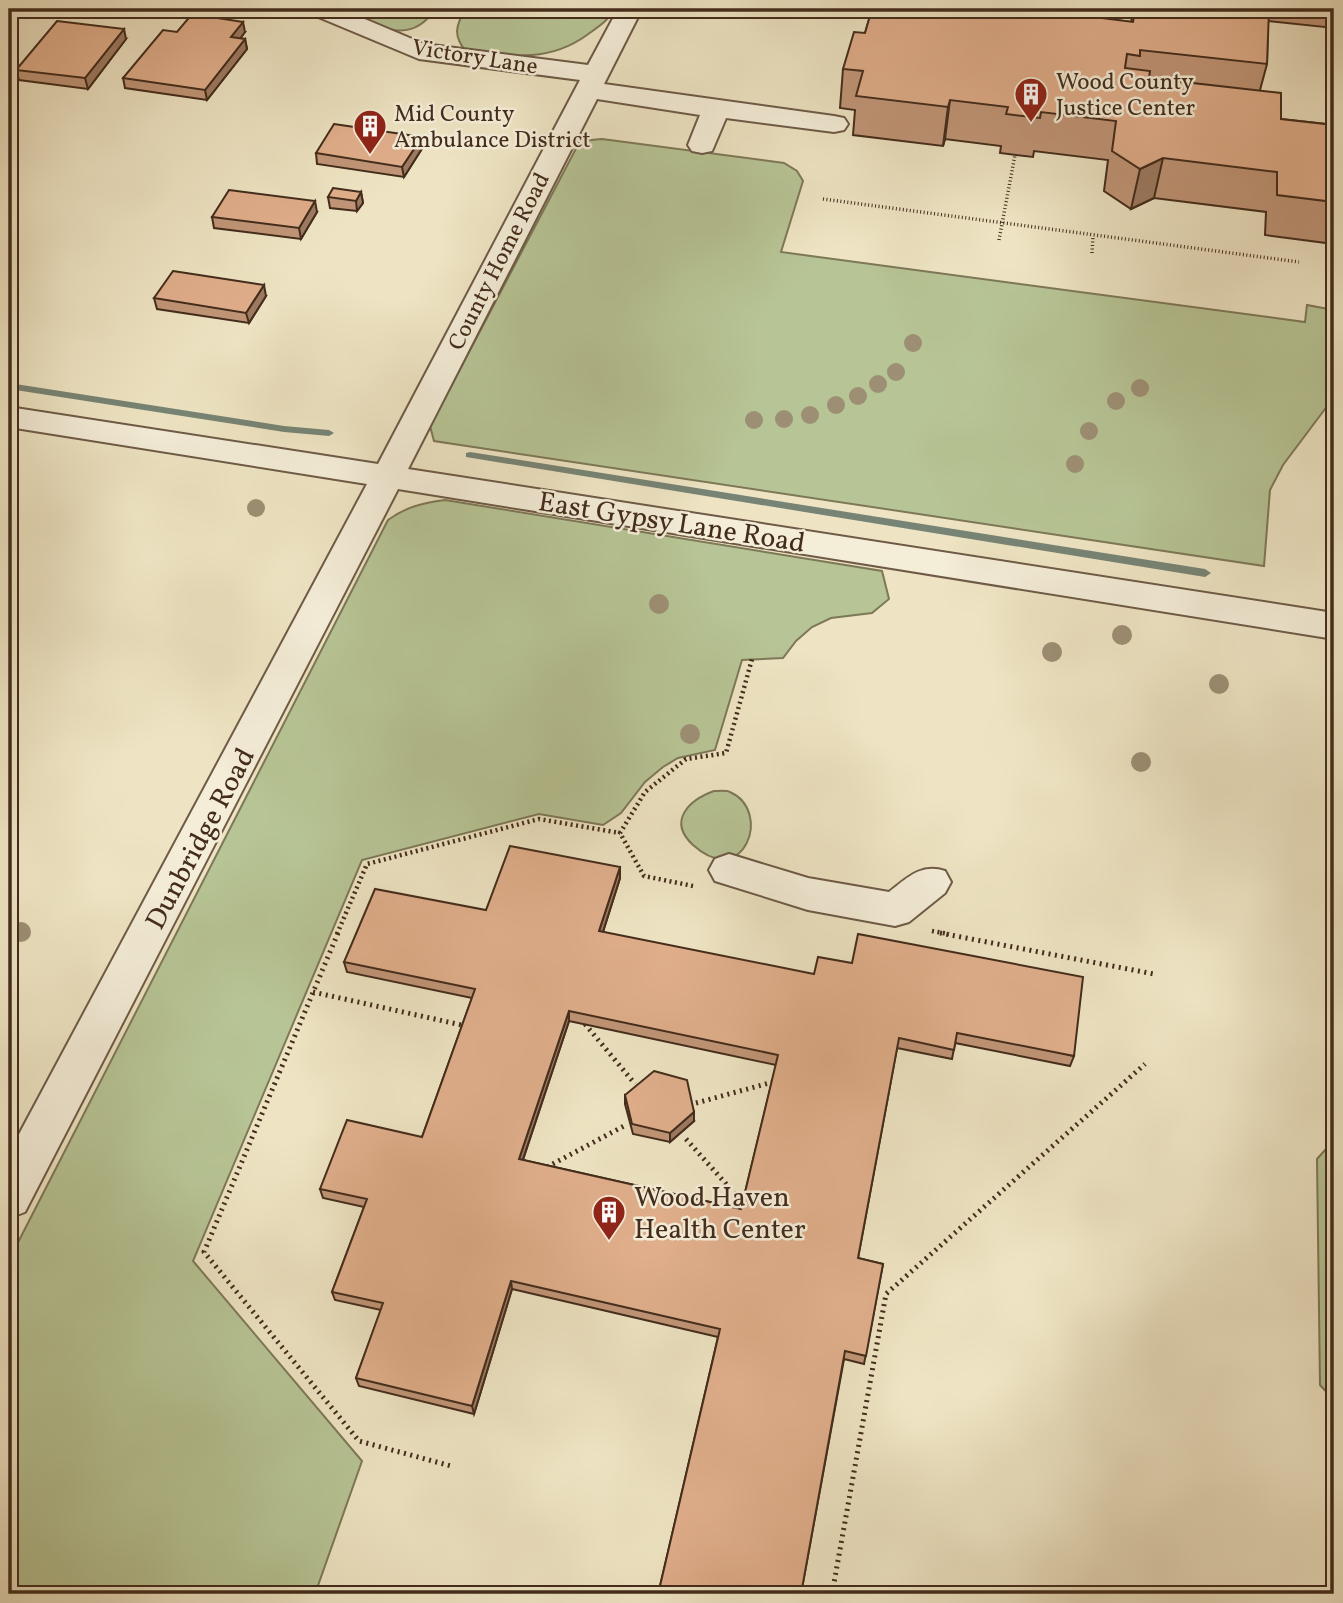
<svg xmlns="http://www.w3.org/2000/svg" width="1343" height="1603" viewBox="0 0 1343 1603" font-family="Vollkorn,serif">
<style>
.green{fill:#b7c495;stroke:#7d7858;stroke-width:2}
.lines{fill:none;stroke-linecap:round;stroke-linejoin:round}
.stream{fill:#778475;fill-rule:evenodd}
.minor-casing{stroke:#6e5a46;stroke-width:4}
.path-far2{stroke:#432c1c;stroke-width:3.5;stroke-dasharray:1 2.5;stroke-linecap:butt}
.path-far1{stroke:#432c1c;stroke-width:4.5;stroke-dasharray:2 3.5;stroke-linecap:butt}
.path{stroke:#432c1c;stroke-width:5;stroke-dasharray:2 4.5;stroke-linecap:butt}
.minor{fill:#f4edd8;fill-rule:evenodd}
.tree{fill:#9d8f74}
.wall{fill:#c19678;stroke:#432c1c;stroke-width:2;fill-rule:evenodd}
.shaded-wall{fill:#9d7a61;stroke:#432c1c;stroke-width:2}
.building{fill:#e0ae8b;stroke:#432c1c;stroke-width:2;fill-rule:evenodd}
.labels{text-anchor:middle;stroke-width:5;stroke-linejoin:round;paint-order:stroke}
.far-street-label{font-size:23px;fill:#432c1c;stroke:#f4edd8}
.far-poi-label{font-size:23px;fill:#432c1c;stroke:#f4edd8;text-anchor:start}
.street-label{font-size:28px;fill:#432c1c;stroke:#f4edd8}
.poi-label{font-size:28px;fill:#432c1c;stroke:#f4edd8;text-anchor:start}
</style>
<rect width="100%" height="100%" fill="#eee4c3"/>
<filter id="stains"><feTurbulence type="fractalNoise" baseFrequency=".00286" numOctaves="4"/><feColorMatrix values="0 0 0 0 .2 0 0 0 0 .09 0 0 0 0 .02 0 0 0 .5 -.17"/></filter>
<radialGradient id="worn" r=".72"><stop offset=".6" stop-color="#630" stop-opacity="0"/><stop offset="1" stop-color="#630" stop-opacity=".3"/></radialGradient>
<g class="green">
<path d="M344,9h91c-25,39 -60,16 -91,0z"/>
<path d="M465,9h150c-7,12 -17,18 -28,26 -39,28 -76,21 -122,15 -12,-15 -9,-24 0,-41z"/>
<polygon points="602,139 784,163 797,171 803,181 781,252 1305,322 1307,305 1334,310 1334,397 1283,465 1270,490 1264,566 434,441 430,426 580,141"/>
<path d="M445,500l437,71 7,28 -17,14 -41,5 -19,9 -16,14 -13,17 -41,2 -27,90 -37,8 -15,9 -18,15 -24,31 -18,12 -64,-11 -177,46 -169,401 169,200 -47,133h-306v-334l379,-740c18,-13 34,-17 57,-20z"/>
<path d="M714,791c5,0 12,-1 16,1 43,19 14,99 -37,53 -26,-24 -4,-45 21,-54z"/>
<polygon points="1334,1140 1334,1400 1320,1385 1317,1159"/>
</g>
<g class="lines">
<g class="stream">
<polygon points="9,383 284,426 329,430 334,433 329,436 284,432 9,389"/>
<polygon points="470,452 1205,569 1211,573 1205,577 466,457 466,453"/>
</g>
<defs>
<g id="minor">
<polygon points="307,9 341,9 424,44 588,65 618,9 642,9 604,84 834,116 844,118 848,124 844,130 834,132 726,118 712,151 702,153 692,151 688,145 700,115 597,99 408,469 1334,613 1334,639 398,489 25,1212 9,1218 9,1153 367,484 9,427 9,407 378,464 580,80 419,59 311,14"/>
<path d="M729,854l79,24 81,14c18,-14 32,-29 56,-21l6,11 -6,11 -36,29 -14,4 -87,-16 -93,-29 -6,-11 6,-11z"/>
</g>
</defs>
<use href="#minor" class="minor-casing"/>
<g class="path-far2">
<polyline points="823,199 1299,262"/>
<polyline points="999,240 1015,155"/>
<polyline points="1092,253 1093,236"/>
</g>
<g class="path-far1">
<polyline points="693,886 644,876 620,833 645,792 686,759 726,753 752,659"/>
<polyline points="932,931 949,934"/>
<polyline points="337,934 367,864 539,819 620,833"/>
</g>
<g class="path">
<polyline points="338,933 204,1252 359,1441 451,1466"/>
<polyline points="940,933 1154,974"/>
<polyline points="313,992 466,1026"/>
<polyline points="585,1024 635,1084"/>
<polyline points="696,1103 773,1082"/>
<polyline points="686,1139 744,1204"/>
<polyline points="547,1167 624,1126"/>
<polyline points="832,1594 886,1294 1145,1064"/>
</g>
<use href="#minor" class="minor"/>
</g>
<g class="tree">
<circle cx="913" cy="343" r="9"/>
<circle cx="896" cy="372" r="9"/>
<circle cx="878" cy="384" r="9"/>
<circle cx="1140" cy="388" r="9"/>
<circle cx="858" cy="396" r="9"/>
<circle cx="1116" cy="401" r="9"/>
<circle cx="836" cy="405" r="9"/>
<circle cx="810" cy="415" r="9"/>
<circle cx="784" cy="419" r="9"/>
<circle cx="754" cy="420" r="9"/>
<circle cx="1089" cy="431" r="9"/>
<circle cx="1075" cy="464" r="9"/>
<circle cx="256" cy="508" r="9"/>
<circle cx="659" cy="604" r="10"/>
<circle cx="1122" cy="635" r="10"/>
<circle cx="1052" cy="652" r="10"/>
<circle cx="1219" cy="684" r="10"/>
<circle cx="690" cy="734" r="10"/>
<circle cx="1141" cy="762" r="10"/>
<circle cx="21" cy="932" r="10"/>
</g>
<g class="wall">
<polygon points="872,9 1102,9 1101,18 1131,22 1134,9 1334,9 1334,28 1268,21 1267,64 1260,90 1281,119 1334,125 1334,244 1265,235 1266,212 1154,198 1131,209 1104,191 1108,160 1034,151 1033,157 1000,153 1001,146 945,139 943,146 853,135 855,110 840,108 843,69 865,33"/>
<polygon points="177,32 245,32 240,38 245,39 247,49 207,100 125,88 123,78"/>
<polygon points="126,39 88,89 19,80 16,70"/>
<polygon points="422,137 423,147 404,177 317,164 316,153"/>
<polygon points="361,192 363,203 357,211 330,208 328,197"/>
<polygon points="317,212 301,239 214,228 212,217"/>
<polygon points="266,296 249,323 157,309 154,298"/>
<path d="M620,867v11l-17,54 471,124 -4,10 -115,-23 -3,16 -55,-11 -39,210 25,6 -19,100 -20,-5 -43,235h-134l-6,-1 -1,-7 58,-249 -206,-48 -38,125 -115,-28 -3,-8 25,-68 -46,-10 -3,-8 32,-85 -41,-9 -3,-9 102,-52 50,-139 -125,-26 -3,-10 142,-52zM569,1021l207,44 -35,144 -218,-49z"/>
<polygon points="625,1095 694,1121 670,1142 633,1134 625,1104"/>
</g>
<g class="shaded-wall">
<polygon points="243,22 245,32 233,48 231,37"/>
<polygon points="124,29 126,39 88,89 85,78"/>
<polygon points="245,39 247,49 207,100 205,90"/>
<polygon points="950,100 945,139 943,146 948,107"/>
<polygon points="422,137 423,147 404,177 402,167"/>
<polygon points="1163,158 1154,198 1131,209 1140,169"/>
<polygon points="361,192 363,203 357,211 356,201"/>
<polygon points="315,201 317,212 301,239 299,228"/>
<polygon points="264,285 266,296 249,323 246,313"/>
<polygon points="620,867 620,878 600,941 599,931"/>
<polygon points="569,1011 569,1021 520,1168 519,1159"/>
<polygon points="694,1112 694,1121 670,1142 670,1133"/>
<polygon points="511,1281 512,1289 474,1414 472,1406"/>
</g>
<g class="building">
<polygon points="872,9 917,9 980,16 981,9 1102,9 1101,18 1133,22 1135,9 1269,9 1267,64 1140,50 1140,56 1127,54 1125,68 1150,71 1149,78 1281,93 1281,119 1334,125 1334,202 1277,195 1277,172 1163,158 1140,169 1112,151 1116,121 1041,112 1040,118 1006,114 1008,107 950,100 948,107 856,96 863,71 843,69 854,32 865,33"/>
<polygon points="192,14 243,22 231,37 245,39 205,90 123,78 163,30 177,32"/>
<polygon points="57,21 124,29 85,78 16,70"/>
<polygon points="334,124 422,137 402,167 316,153"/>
<polygon points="333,188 361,192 356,201 328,197"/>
<polygon points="229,190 315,201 299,228 212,217"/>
<polygon points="173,271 264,285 246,313 154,298"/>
<path d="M510,846l110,21 -21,64 215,43 4,-17 34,6 6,-29 225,43 -9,79 -117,-23 -3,17 -55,-12 -41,220 25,6 -17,92 -21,-5 -44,243h-107l-34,-8 60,-257 -209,-48 -39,125 -116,-28 27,-75 -51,-11 35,-93 -47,-10 27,-69 75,17 53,-148 -131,-27 31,-73 111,21zM569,1011l209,44 -37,154 -222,-50z"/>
<polygon points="654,1071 687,1080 694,1112 670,1133 632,1124 625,1095"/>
</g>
<defs>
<symbol id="building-pin" viewBox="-11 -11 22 30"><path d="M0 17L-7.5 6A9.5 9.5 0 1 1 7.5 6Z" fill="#8f2418" stroke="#f4edd8"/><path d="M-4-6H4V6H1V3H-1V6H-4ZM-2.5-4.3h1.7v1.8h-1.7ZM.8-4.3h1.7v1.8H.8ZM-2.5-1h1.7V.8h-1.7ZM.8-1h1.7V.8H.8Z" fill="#fff"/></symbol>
</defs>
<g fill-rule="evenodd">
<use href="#building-pin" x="1012" y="75" width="38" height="52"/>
<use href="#building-pin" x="351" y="107" width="38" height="52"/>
<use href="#building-pin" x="590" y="1193" width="38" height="52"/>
</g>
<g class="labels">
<g class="far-street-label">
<text transform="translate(475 56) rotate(9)" y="8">Victory Lane</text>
<text transform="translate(498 261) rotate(-63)" y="8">County Home Road</text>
</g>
<g class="far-poi-label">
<text x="1056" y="89">Wood County<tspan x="1056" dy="26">Justice Center</tspan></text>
<text x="394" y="121">Mid County<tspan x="394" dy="26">Ambulance District</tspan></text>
</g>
<g class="street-label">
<text transform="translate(672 521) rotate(9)" y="10">East Gypsy Lane Road</text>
<text transform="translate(199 838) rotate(-62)" y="10">Dunbridge Road</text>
</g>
<g class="poi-label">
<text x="634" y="1206">Wood Haven<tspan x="634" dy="32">Health Center</tspan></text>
</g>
</g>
<rect width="1343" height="1603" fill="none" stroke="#eee4c3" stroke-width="35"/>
<rect x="10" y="10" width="1322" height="1582" fill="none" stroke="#432c1c" stroke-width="3.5"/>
<rect x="18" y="18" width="1308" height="1568" fill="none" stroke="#432c1c" stroke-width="2"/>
<rect width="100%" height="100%" filter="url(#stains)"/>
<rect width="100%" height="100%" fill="url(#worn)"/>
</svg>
